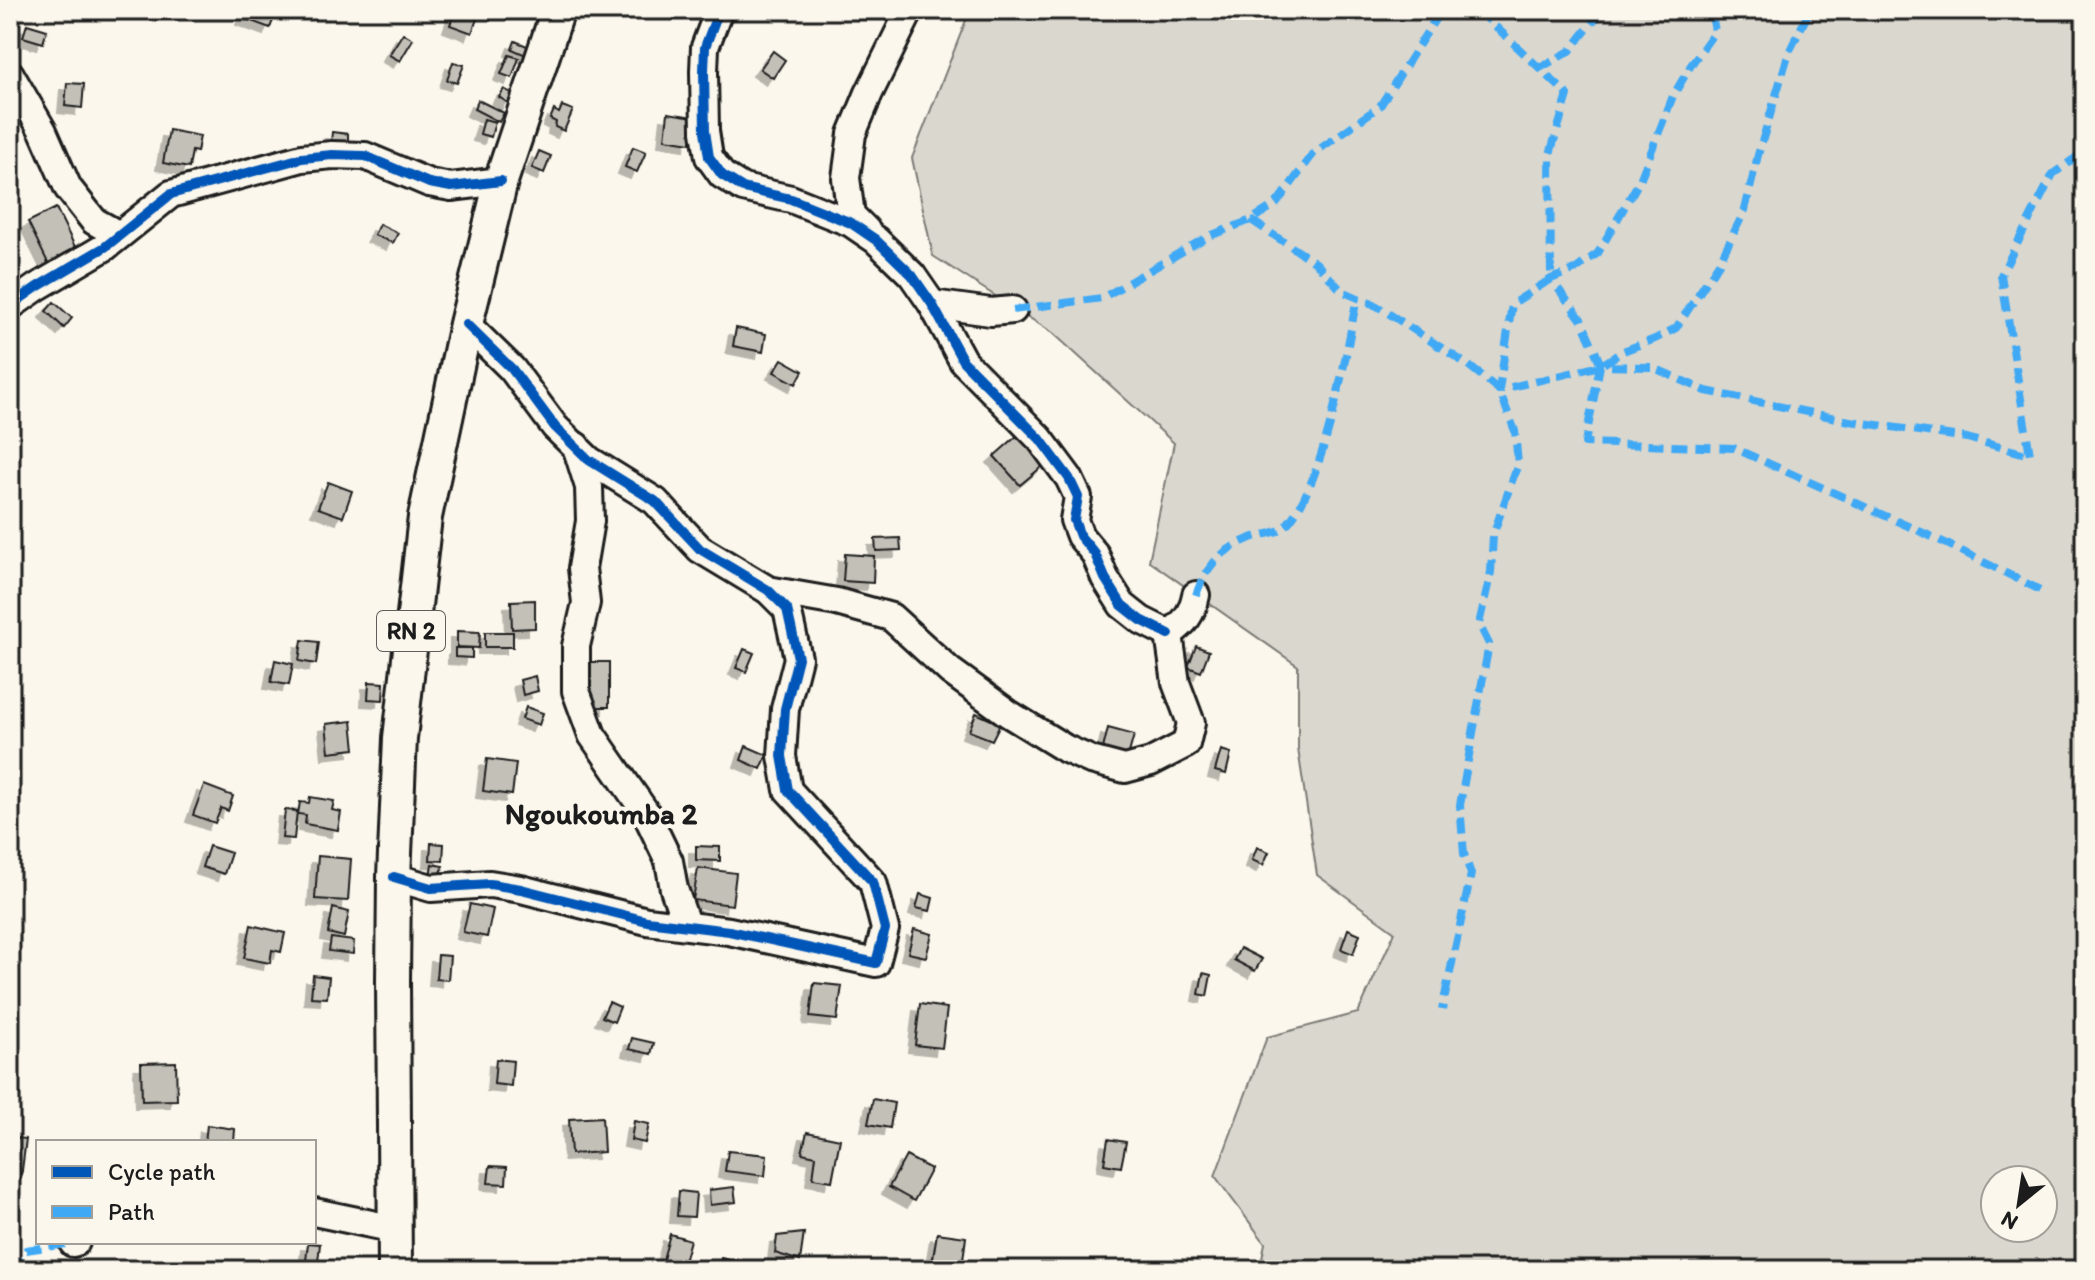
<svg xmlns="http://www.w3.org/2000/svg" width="2095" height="1280" viewBox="0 0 2095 1280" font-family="Itim,sans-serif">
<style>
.green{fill:#dad7ce;stroke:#7b7a75;stroke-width:2;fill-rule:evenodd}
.building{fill:#c3c0b8;stroke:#1c1c1c;stroke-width:2;filter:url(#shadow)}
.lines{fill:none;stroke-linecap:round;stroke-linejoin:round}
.minor-casing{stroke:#1c1c1c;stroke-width:32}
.major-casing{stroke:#1c1c1c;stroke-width:38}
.minor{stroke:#fbf7ec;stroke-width:26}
.major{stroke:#fbf7ec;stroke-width:32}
.quiet{stroke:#3fa9f5;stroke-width:8;stroke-dasharray:16 8;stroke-linecap:butt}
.cycleway-casing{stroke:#fbf7ec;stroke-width:15}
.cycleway{stroke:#0057b8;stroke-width:10}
.labels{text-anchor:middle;stroke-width:8;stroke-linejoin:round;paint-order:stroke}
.shield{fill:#fbf7ec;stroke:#5f5e5a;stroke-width:2}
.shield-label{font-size:24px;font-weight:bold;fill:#1c1c1c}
.quarter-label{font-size:30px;font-weight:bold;fill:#1c1c1c;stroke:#fbf7ec}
</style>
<defs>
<filter id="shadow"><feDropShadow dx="-7" dy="7" stdDeviation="0" flood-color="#0004"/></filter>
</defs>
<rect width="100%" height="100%" fill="#fbf7ec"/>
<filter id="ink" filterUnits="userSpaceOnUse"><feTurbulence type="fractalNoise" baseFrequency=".0125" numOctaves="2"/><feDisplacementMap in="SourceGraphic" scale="16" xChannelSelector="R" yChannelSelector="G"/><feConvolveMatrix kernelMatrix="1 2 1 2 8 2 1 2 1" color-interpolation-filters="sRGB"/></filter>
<g filter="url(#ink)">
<path class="green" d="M970,10h1115v1260h-825l5,-27 -50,-67 52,-139 91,-24 37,-81 -78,-57 -19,-126v-83l-149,-105 25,-118 -121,-110 -120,-77 -21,-98zM1995,1180h48v48h-48z"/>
<g class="building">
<polygon points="246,10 277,10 270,28 243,18"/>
<polygon points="455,10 480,10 472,33 450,25"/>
<polygon points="27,24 47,30 43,43 23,37"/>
<polygon points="403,33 413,39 400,61 389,55"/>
<polygon points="515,41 532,48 528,56 512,49"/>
<polygon points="773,51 785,60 773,78 760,69"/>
<polygon points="509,55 519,58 512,78 501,74"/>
<polygon points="453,62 464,65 457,83 447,80"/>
<polygon points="67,83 84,84 82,108 65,106"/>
<polygon points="504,89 513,94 508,103 499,97"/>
<polygon points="478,100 504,113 499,122 474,109"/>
<polygon points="562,106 573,110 564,131 555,127 556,122 550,119 554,110 559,113"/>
<polygon points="668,113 694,117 691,143 665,139"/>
<polygon points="484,119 495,122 491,137 480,134"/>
<polygon points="169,130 200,136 197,152 192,151 189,168 163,163"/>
<polygon points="332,132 348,134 348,144 331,142"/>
<polygon points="633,147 646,152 637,172 625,167"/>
<polygon points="539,151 551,156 544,173 532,168"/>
<polygon points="56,208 80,257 52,271 28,222"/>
<polygon points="379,224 398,233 393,243 374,235"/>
<polygon points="54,302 72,318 64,328 46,311"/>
<polygon points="736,328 766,334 763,352 733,346"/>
<polygon points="782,359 803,371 796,384 774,372"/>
<polygon points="1018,435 1044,465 1020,485 994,456"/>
<polygon points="328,482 352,491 343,517 318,508"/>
<polygon points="900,538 901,550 876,551 875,539"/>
<polygon points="845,554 874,556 873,583 843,581"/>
<polygon points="535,600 535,628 512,629 511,601"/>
<polygon points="457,631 480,632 479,648 457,647"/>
<rect x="485" y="632" width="28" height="15"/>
<polygon points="302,640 319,642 316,664 299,661"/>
<polygon points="1196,646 1209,651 1201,672 1188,667"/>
<polygon points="455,648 472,648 472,658 455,657"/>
<polygon points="744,649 754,653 746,672 736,668"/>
<polygon points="275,660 293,664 289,685 271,682"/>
<polygon points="585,662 609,662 609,707 584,707"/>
<polygon points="535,676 538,691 523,695 520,680"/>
<polygon points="369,682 384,683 383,700 368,699"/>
<polygon points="526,707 543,713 539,725 522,719"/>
<polygon points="976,713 1000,724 992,740 969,731"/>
<polygon points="352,721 355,749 329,752 326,724"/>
<polygon points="1108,728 1134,735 1126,764 1101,757"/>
<polygon points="746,746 767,755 761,769 741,760"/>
<polygon points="1221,750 1231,753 1226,774 1215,771"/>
<polygon points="487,759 516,763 512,795 483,791"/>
<polygon points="204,785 233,796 228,811 221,808 215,823 193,815"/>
<polygon points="310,797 334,801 332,810 341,812 338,830 305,824 306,815 298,814 300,802 309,803"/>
<polygon points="285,810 297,811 294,839 282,838"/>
<polygon points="431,843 444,844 443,861 430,860"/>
<polygon points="209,846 231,853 224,874 202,867"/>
<polygon points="696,846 720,847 720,861 696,860"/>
<polygon points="1257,847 1269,852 1263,865 1252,860"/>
<polygon points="318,856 351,859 348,901 315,899"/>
<polygon points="432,864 443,866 440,878 430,876"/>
<polygon points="698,868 736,873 732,905 693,900"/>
<polygon points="920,894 933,898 930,911 916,908"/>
<polygon points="470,904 493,909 487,937 463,932"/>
<polygon points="333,908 349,912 344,937 328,933"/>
<polygon points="251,925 285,933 281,952 272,950 270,963 244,958"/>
<polygon points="914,929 932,934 926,957 908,953"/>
<polygon points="1348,929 1360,934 1353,954 1341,949"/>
<polygon points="331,938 354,941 353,954 329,951"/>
<polygon points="1240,948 1262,959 1255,971 1234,960"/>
<polygon points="438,955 450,956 448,980 436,979"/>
<polygon points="1203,973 1211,975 1207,996 1199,994"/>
<polygon points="313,975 329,977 327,998 311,997"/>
<polygon points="814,983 842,986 837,1020 810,1017"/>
<polygon points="609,1002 620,1007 614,1022 602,1017"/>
<polygon points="920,1004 947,1008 942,1048 915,1045"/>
<polygon points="632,1038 654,1043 651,1054 629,1049"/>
<polygon points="496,1059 513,1061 511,1086 494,1084"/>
<polygon points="176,1062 177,1100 142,1101 141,1063"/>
<polygon points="873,1099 894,1103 890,1128 868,1124"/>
<polygon points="602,1117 604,1152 571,1154 569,1119"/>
<polygon points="634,1121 649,1124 645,1143 631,1140"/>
<polygon points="207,1125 235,1129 234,1142 205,1142"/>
<polygon points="807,1132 840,1139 832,1181 813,1178 816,1156 802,1153"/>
<polygon points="10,1137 26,1139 21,1178 10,1176"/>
<polygon points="1108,1139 1126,1142 1121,1167 1104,1164"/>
<polygon points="728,1151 767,1155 765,1176 725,1171"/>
<polygon points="906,1156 931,1169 914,1201 889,1187"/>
<polygon points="490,1166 507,1167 506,1184 488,1183"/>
<polygon points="734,1187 736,1202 710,1205 709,1190"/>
<polygon points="679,1191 696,1193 694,1217 677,1216"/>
<polygon points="804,1233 800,1261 775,1253 777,1236"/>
<polygon points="937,1233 966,1237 962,1268 932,1264"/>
<polygon points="670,1234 690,1240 682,1269 662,1263"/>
<polygon points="308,1243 320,1244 318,1262 306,1261"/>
<polygon points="721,1258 734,1261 733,1270 719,1270"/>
</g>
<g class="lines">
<defs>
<g id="minor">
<polyline points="719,10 705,47 704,71 705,131 709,157 722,175 743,188 791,199 851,223 876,240 912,275 932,304 963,361 1040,439 1069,478 1078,497 1074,520 1080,536 1095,554 1105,578 1122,605 1141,620 1169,634"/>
<polyline points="10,74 43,131 68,188 94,221 119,235"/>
<polyline points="866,230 851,215 846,178 852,134 869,93 910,10"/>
<polyline points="932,304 991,312 1013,310"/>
<polyline points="10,306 37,287 105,247 171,194 302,158 332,155 365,156 429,183 451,187 501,181"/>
<polyline points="576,446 589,487 590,521 582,568 586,603 576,646 576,691 592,735 646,813 669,861 674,889 686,924"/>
<polyline points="768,590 837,602 891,617 950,671 1009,714 1066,749 1091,760 1125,769 1151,762 1186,744 1191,723 1176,683 1169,634"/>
<path d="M1169,634c16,-11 23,-20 27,-39"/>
<polyline points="394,877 431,888 490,884 521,889 647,921 729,931 876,963 885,929 873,882 788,790 782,756 785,709 798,658 787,609 768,590 700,549 655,501 589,460 555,427 512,369 466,324"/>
<polyline points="314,1212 395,1229"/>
<polyline points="73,1243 76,1242"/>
</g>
<polyline id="major" points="395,1270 393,981 394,877 400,738 425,517 466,324 501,181 558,10"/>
</defs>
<use href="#minor" class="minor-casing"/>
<use href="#major" class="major-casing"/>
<use href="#minor" class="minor"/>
<use href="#major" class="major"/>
<g class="quiet">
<polyline points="1478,10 1568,95 1550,154 1551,279 1512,304 1499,390 1600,366 1623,351 1655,339 1676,328 1719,263 1745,210 1758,155 1789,52 1810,10"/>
<polyline points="1538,69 1570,51 1602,10"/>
<polyline points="1251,220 1316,263 1342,291 1377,306 1468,365 1499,390 1515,431 1518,464 1493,535 1491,572 1479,624 1489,644 1460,805 1464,854 1471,874 1442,1010"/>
<polyline points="1013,310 1102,298 1207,237 1251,220 1276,204 1314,153 1380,106 1441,10"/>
<polyline points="1601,365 1581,319 1551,279 1576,269 1598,253 1640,180 1673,96 1691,65 1715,31 1711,10"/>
<polyline points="2040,590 1939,540 1734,448 1585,443 1600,366 1652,367 1706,391 1850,421 1967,438 2030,455 2001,275 2053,174 2085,151"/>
<path d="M1196,595c11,-31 27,-47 58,-58 9,-3 21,-3 29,-9 40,-34 64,-178 74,-231"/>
<polyline points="12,1270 26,1250 73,1243"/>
</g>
<defs>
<g id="cycleway">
<polyline points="719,10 705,47 704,71 705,131 709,157 722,175 743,188 791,199 851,223 876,240 912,275 932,304 963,361 1040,439 1069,478 1078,497 1074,520 1080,536 1095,554 1105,578 1122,605 1141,620 1169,634"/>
<polyline points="10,306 37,287 105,247 171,194 302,158 332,155 365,156 429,183 451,187 501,181"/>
<polyline points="394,877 431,888 490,884 521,889 647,921 729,931 876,963 885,929 873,882 788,790 782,756 785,709 798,658 787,609 768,590 700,549 655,501 589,460 555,427 512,369 466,324"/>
</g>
</defs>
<use href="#cycleway" class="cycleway-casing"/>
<use href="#cycleway" class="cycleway"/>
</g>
</g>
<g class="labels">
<rect class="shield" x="377" y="611" width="68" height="40" rx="6"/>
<g class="shield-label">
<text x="411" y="639">RN 2</text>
</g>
<g class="quarter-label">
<text x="601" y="824">Ngoukoumba 2</text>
</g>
</g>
<rect width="2095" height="1280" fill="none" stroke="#fbf7ec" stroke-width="40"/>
<rect x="20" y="20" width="2055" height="1240" fill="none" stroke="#1c1c1c" stroke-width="3" filter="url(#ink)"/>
<rect x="36" y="1140" width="280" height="104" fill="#fbf7ec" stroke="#a29f99" stroke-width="2"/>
<rect x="52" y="1166" width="40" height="12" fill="#0057b8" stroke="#a29f99" stroke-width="2"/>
<text x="108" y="1180" font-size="24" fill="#1c1c1c">Cycle path</text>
<rect x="52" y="1206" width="40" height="12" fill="#3fa9f5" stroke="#a29f99" stroke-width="2"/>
<text x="108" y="1220" font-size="24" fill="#1c1c1c">Path</text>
<g transform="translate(2019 1204) rotate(210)"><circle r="38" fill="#fbf7ec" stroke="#a29f99" stroke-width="2"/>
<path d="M0-6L14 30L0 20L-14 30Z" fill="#1c1c1c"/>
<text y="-12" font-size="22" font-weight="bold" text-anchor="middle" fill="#1c1c1c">N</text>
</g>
</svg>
